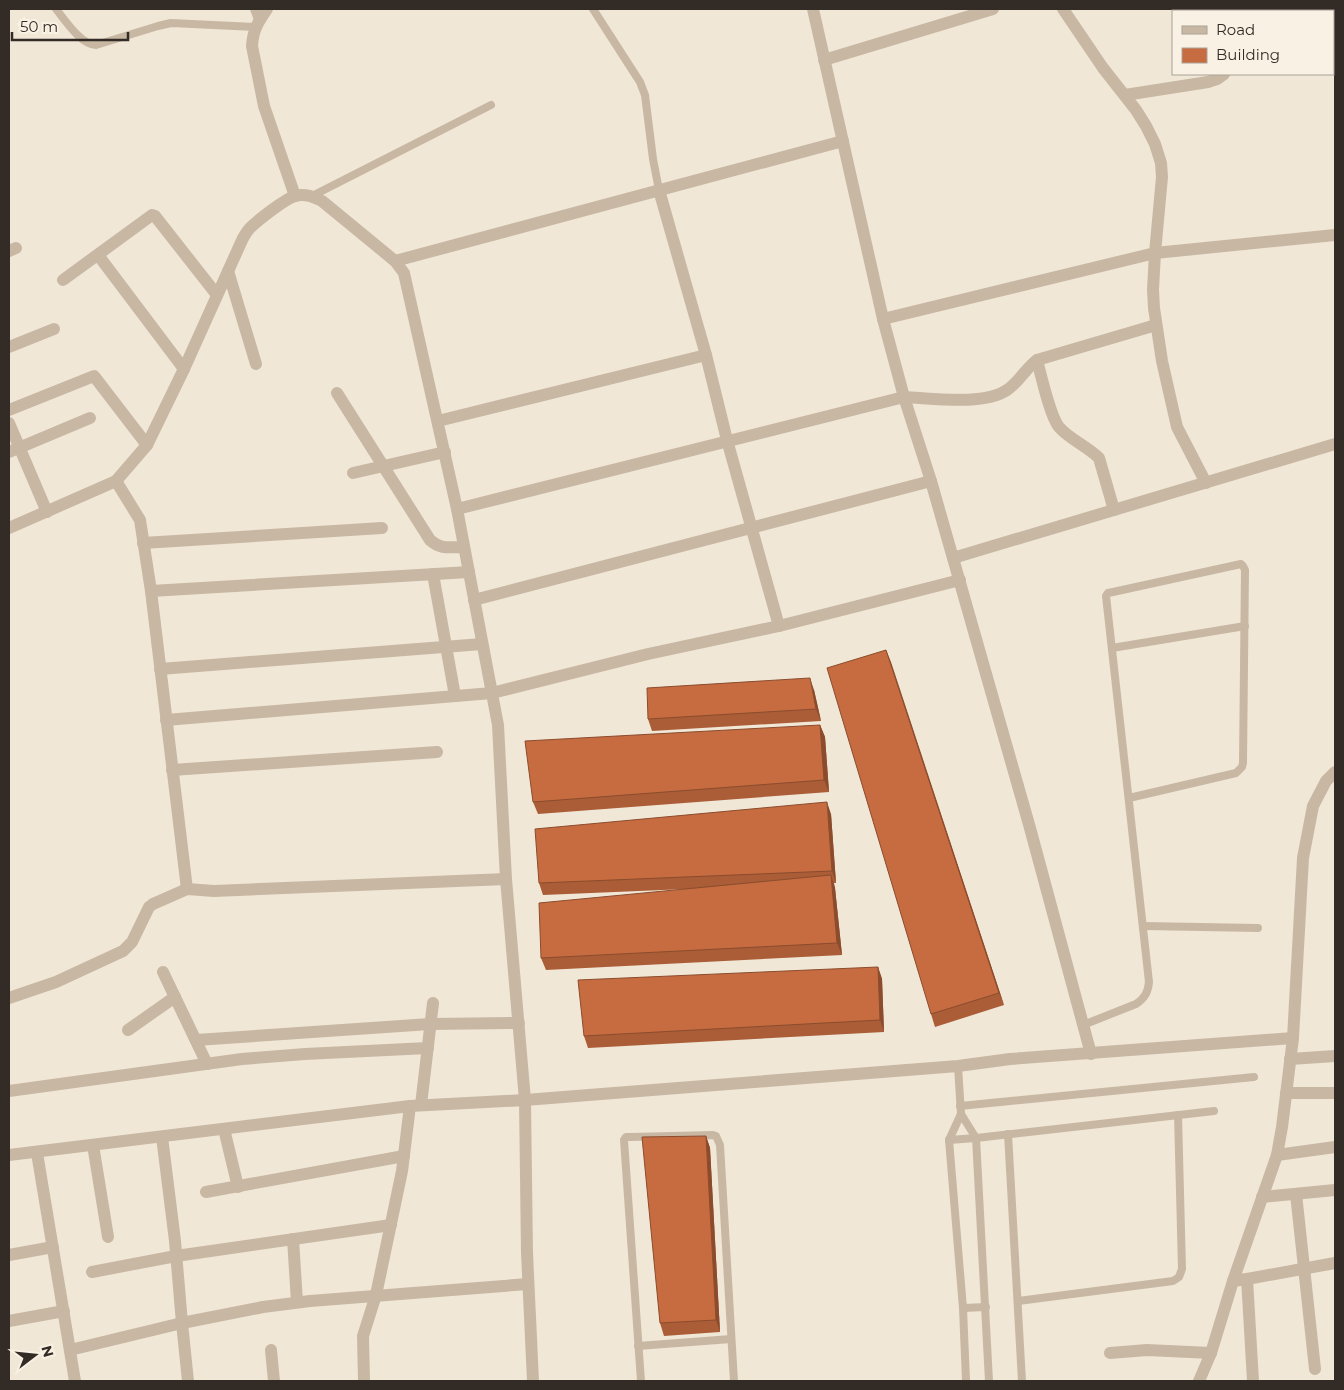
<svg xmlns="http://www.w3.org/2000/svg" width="1344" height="1390" viewBox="0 0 1344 1390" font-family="Montserrat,sans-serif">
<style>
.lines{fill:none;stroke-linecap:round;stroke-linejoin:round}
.service{stroke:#c8b8a3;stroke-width:8}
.minor{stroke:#c8b8a3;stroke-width:12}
.tertiary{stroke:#c8b8a3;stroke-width:12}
.wall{fill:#aa5d37}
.shaded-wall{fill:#8b4c2d}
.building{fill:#c66c40;stroke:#8b4c2d}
</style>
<rect width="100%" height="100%" fill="#f1e7d7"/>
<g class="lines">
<g class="service">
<path d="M56,9c9,11 25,36 40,36l62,-19 13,-3 84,4"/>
<polyline points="254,9 259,22"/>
<polyline points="593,9 640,82 645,95 653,159 659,190"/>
<polyline points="312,196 491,105"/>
<polyline points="1112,648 1245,626"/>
<polyline points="1143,926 1258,928"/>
<path d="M1083,1025l53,-21c9,-6 12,-12 13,-22l-43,-386 2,-3 5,-1 128,-28 2,2 2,4 -2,193 -1,4 -6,6 -107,25"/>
<polyline points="958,1066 961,1114 949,1140 963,1308 966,1381"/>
<polyline points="960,1106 1254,1077"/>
<polyline points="961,1114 976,1138 989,1381"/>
<polyline points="1008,1134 1022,1381"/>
<polyline points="949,1140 976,1138 1214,1111"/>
<polyline points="1018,1301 1173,1281 1179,1277 1182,1269 1178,1115"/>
<polyline points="963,1308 986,1307"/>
<polyline points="638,1346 731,1339"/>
<polyline points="641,1381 624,1140 626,1137 630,1137 713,1135 716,1136 720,1145 734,1381"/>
</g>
<g class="minor">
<path d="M267,9c-9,13 -14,21 -15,37l12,60 31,90"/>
<polyline points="813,9 883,319 904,397 931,481 1030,828 1091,1054"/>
<polyline points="1063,9 1103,68 1136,110 1146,126 1155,144 1161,163 1162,177 1155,253 1153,290 1154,308 1162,361 1177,427 1206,483"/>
<polyline points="1280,11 1283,9"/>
<polyline points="824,60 993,9"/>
<polyline points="1125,95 1208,82 1217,79 1224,74"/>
<polyline points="659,190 706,355 727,440 779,626"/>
<polyline points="9,251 16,248"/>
<polyline points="98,255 184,369"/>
<polyline points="395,261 843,141"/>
<polyline points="228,271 256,364"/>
<polyline points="63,280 152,215 155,216 217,295"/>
<polyline points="883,319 1155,253 1335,235"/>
<polyline points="9,347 54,329"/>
<path d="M1037,360c4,15 13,56 22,67 10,12 28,19 40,31l15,52"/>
<path d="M337,393l93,147c11,10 20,7 34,7"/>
<polyline points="9,410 94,376 147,445"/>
<polyline points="438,421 706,355"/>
<polyline points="9,423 47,512"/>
<polyline points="9,452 90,418"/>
<polyline points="353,473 445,452"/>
<polyline points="116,481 140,520 151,591 187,889 214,891 506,879"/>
<path d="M457,509l447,-112c28,1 79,9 103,-7 12,-8 19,-22 30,-30l119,-35"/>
<path d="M9,528l107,-47 31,-36 37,-76 59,-131c2,-3 4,-7 7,-10 8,-8 35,-29 45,-32 10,-3 19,1 27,5l73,60 9,12 53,236 41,216 8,154 19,221 2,153 6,128"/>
<polyline points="143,543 382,528"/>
<polyline points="953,558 1335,444"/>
<polyline points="433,574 455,696"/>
<polyline points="151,591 469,572"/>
<polyline points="474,600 931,481"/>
<polyline points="160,669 482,644"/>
<polyline points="166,720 492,693 648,654 779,626 960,580"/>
<polyline points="172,770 437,752"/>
<polyline points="163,972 207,1064"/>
<polyline points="9,998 56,982 123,951 132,942 149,907 153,904 187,889"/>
<polyline points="128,1030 175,997"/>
<polyline points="196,1040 430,1024 519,1023"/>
<polyline points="1290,1059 1335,1056"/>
<polyline points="9,1091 242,1059 305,1054 428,1048"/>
<polyline points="1286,1093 1335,1093"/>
<polyline points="421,1105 433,1003"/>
<polyline points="224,1129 238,1187"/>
<polyline points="162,1137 175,1241 182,1323 188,1381"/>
<polyline points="93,1145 108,1237"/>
<polyline points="37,1153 75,1381"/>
<polyline points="9,1155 410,1106"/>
<polyline points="1277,1155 1335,1147"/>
<polyline points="206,1192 404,1156"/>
<polyline points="1296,1194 1315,1369"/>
<polyline points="1262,1197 1335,1190"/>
<polyline points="293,1239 297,1302"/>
<polyline points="9,1255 53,1247"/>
<polyline points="92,1272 176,1256 391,1225"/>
<polyline points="1247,1279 1253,1381"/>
<polyline points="1233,1281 1247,1279 1335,1263"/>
<polyline points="9,1321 64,1311"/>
<polyline points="70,1350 182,1323 263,1307 310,1301 528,1284"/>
<polyline points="271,1350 274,1381"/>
<polyline points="1110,1353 1147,1350 1211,1353"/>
<polyline points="364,1381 363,1336 376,1295 402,1171 410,1106 525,1100 958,1066 1010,1059 1293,1038"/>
</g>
<polyline class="tertiary" points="1199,1381 1211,1353 1233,1281 1277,1155 1282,1127 1293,1038 1303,858 1313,806 1326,781 1335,772"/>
</g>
<g class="wall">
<polygon points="886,650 1004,1005 935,1027 931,1014"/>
<polygon points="814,690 821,721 652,731 648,719"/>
<polygon points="820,725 825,737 829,792 538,814 533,802"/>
<polygon points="831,814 836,883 834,883 835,888 842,955 546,970 541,958 687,889 543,895 539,883"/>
<polygon points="878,967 882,979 884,1032 588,1048 584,1036"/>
<polygon points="706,1136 710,1148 720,1332 664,1336 660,1323"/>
</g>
<g class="shaded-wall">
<polygon points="886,650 891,662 1004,1005 999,993"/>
<polygon points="810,678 814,690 821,721 816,709"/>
<polygon points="820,725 825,737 829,792 824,780"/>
<polygon points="827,802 831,814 836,883 832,871"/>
<polygon points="831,875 835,888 842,955 837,943"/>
<polygon points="878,967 882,979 884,1032 880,1020"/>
<polygon points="706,1136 710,1148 720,1332 716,1320"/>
</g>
<g class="building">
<polygon points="886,650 999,993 931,1014 827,668"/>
<polygon points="810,678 816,709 648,719 647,688"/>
<polygon points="820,725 824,780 533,802 525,741"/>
<polygon points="827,802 832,871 539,883 535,829"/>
<polygon points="831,875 837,943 541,958 539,903"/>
<polygon points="878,967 880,1020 584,1036 578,980"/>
<polygon points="706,1136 716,1320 660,1323 642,1137"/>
</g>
<rect width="1344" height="1390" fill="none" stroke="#332b25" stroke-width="20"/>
<rect x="1172" y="10" width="162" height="65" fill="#f9f1e3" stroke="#aaa297"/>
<rect x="1182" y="26" width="25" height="8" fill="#c8b8a3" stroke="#aaa297"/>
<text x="1216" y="35" font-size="15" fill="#332b25">Road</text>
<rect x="1182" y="48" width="25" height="15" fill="#c66c40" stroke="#aaa297"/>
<text x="1216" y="60" font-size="15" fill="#332b25">Building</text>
<g transform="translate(35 1355) rotate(74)" stroke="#f9f1e3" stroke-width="4" paint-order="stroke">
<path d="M0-4L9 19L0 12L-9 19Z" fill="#332b25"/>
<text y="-8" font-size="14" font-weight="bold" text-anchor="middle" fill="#332b25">N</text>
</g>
<path d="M12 32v8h116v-8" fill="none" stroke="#332b25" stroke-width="2.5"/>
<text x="20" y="32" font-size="15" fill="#332b25" stroke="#f9f1e3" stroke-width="4" paint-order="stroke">50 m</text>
</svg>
